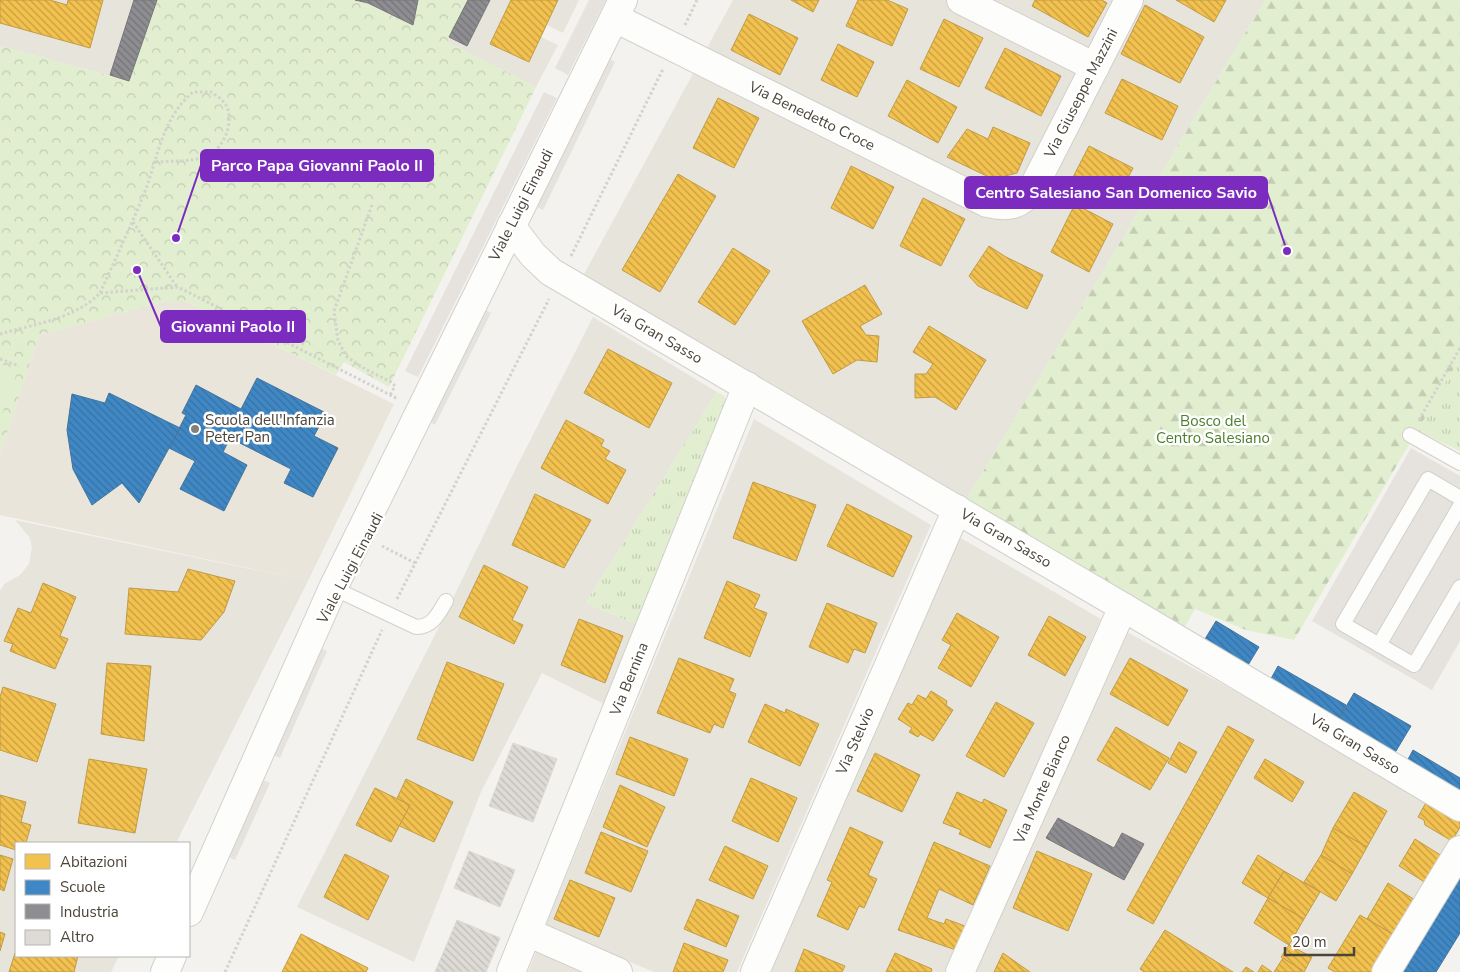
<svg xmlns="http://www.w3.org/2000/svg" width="1460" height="972" viewBox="0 0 1460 972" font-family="'Nunito Sans',sans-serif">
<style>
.residential{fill:#e7e4dc}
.education{fill:#eae5da}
.grass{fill:url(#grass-tufts)}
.forest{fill:url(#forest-firs)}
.park{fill:url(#park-crowns)}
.garden{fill:#e1eecf}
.parking{fill:#e6e3df}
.homes{fill:url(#homes-back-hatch);stroke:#c09c48}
.schools{fill:url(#schools-back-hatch);stroke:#43749b}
.industry{fill:url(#industry-back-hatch);stroke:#797777}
.building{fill:url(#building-back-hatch);stroke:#dcd9d4}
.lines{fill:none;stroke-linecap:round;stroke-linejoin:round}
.service-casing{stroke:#d2d0cb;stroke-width:16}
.minor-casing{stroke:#d2d0cb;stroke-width:30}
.path{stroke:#d3d2cc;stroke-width:3;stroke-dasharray:2.5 2.5;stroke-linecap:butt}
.service{stroke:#fdfdfc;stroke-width:14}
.minor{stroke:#fdfdfc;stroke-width:28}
.poi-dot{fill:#868178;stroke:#fff;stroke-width:2}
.labels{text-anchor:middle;stroke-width:5;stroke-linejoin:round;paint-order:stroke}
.street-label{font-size:15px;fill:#4b4439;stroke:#fff}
.poi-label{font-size:15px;fill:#4b4439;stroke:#fff;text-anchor:start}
.park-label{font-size:15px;fill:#4a7f2a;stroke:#fff}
.leader{fill:none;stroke:#7b2cbf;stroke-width:2}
.callout-dot{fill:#7b2cbf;stroke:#fff;stroke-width:2}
.callout{fill:#7b2cbf;stroke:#7b2cbf;stroke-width:2}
.callout-label{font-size:16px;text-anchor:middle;font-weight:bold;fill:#fff}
</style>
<defs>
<pattern id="grass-tufts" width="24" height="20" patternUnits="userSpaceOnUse" patternTransform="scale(1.25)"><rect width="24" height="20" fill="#e1eecf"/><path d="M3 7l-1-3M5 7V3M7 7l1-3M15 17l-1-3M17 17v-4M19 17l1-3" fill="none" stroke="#c3cdb2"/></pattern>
<pattern id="forest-firs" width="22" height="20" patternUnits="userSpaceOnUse" patternTransform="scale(1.25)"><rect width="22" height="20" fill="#e1eecf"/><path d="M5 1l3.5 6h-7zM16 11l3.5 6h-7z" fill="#c3cdb2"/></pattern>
<pattern id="park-crowns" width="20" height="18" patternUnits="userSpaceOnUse" patternTransform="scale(1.25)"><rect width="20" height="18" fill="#e1eecf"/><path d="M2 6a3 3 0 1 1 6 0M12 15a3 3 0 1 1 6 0" fill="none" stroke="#c3cdb2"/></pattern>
<pattern id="homes-back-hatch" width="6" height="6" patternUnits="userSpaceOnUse" patternTransform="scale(1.25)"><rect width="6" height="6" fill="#f2c14e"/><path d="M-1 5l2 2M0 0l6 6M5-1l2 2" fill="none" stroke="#c69e42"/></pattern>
<pattern id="schools-back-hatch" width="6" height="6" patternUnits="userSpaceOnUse" patternTransform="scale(1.25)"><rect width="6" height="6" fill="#3f88c5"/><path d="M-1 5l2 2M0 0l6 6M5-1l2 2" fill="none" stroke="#3771a1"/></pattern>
<pattern id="industry-back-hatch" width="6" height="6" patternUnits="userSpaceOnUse" patternTransform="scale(1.25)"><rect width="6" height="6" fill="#8d8d92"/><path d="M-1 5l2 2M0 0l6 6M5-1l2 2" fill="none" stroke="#757578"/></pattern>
<pattern id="building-back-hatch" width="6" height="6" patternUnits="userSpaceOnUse" patternTransform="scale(1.25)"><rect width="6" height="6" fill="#dedbd6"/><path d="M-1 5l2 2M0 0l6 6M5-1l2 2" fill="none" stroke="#c0bdb8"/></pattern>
</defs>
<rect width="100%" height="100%" fill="#f4f2ee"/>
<g class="residential">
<polygon points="0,0 157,0 129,81 0,46"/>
<polygon points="468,0 579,0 563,33 547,25 541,37 558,45 536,87 447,42"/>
<polygon points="733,0 1265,0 965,502 583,276"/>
<polygon points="593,317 717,392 586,603 636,624 604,704 542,673 481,792 414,962 297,907 441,623 515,470"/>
<polygon points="754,419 931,525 737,972 654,972 545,927"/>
<polygon points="15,520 308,581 176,843 16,843 16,956 119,956 111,972 0,972 0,591 4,584 20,575 29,564 32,547 30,538"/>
<polygon points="961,538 1101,619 945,972 771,972 948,552"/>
<polygon points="1127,632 1460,814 1460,831 1372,972 974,972"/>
<polygon points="537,950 587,972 528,972"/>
</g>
<polygon class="education" points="166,301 185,301 394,404 308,581 0,515 0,455 39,335"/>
<g class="grass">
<polygon points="1460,358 1460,451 1416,430"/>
<polygon points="717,392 723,395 726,400 636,624 586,603"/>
</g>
<polygon class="forest" points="1265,0 1460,0 1460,358 1294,640 1246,630 1195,609 1182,632 965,502"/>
<polygon class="park" points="157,0 355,0 368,3 413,24 418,0 468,0 447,42 536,87 389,387 344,362 336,375 185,301 166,301 39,335 0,455 0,46 129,81"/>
<polygon class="garden" points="0,364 18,370 0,420"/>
<g class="parking">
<polygon points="589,0 606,0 568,75 555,68"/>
<polygon points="608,58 615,62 543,210 535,206"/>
<polygon points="544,92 557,98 418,377 405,371"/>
<polygon points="484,309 491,313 435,425 429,421"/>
<polygon points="1411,448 1460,476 1460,641 1432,690 1312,621"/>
<polygon points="320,648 327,651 280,758 273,755"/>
<polygon points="263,780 270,783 235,860 228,857"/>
</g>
<g class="homes">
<polygon points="0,0 50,0 67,5 68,0 103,0 90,48 0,23"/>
<polygon points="511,0 558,0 529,62 490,44"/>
<polygon points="791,0 819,0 813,12"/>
<polygon points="858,0 887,0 908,9 892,46 846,26"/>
<polygon points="1035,0 1102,0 1107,3 1088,37 1032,6"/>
<polygon points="1176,0 1226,0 1214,22"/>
<polygon points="1145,5 1204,37 1180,83 1121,54"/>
<polygon points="749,14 798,38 780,75 731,50"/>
<polygon points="944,19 983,38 959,87 920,69"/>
<polygon points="838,44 874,62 857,97 821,80"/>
<polygon points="1005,48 1061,76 1041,116 985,88"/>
<polygon points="1122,79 1178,106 1162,140 1105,113"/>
<polygon points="907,80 957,107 938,143 888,116"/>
<polygon points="718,98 759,118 734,168 693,148"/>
<polygon points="993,127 1030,143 1017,173 993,179 947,157 967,129 988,139"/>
<polygon points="1089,146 1133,168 1116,201 1072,179"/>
<polygon points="851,166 894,187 873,229 831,208"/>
<polygon points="678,174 716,196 660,292 622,270"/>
<polygon points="923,198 965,219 941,266 900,246"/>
<polygon points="1075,204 1113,224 1089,272 1051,252"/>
<polygon points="989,246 1006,257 1043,275 1027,309 978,286 969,276"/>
<polygon points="733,248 770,271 735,325 698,302"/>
<polygon points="865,285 882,314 860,326 866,335 879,336 877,362 857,360 833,374 802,321"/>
<polygon points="929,326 986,360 956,410 935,397 915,398 915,374 926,374 933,364 913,352"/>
<polygon points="608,349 672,383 649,428 584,393"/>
<polygon points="566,420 604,440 601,446 610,451 605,459 626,470 608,504 541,468"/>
<polygon points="753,482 816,505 796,561 733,538"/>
<polygon points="535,494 591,520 564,568 512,545"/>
<polygon points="847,504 912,536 893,577 827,546"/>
<polygon points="484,565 528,587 512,620 523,625 514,644 459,617"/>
<polygon points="188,569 235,581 224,612 201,640 125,634 129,588 178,592"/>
<polygon points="727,581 760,595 754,608 767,613 750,657 704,638"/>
<polygon points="43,583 76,597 60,636 68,639 55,669 10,651 13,644 4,641 18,608 31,613"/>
<polygon points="827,603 877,623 865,653 854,649 848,663 809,647"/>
<polygon points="957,613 999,637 971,687 938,668 951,645 942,640"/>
<polygon points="1049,616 1086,637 1065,676 1028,655"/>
<polygon points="579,619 623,636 605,683 561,665"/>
<polygon points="679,658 734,679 729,691 736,694 723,728 714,724 710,733 657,713"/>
<polygon points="1130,658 1188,690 1168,726 1110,694"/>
<polygon points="447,662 504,684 473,761 417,739"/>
<polygon points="107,663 151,666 144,741 101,734"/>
<polygon points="3,687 56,704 37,762 0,750 0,697"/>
<polygon points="931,691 947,701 946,705 953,710 933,741 920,734 918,737 909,732 912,728 898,719 908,703 912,705 918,695 926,699"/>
<polygon points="996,702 1034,723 1004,777 966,756"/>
<polygon points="765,704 785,713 786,709 819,724 800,766 748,742"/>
<polygon points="1228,726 1254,740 1153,924 1127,910"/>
<polygon points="1116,727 1169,758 1150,790 1097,760"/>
<polygon points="630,737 688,759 674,796 616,774"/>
<polygon points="1179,742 1197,752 1186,773 1168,763"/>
<polygon points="875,753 920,775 902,812 857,791"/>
<polygon points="89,759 147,769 135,833 78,823"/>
<polygon points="1265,759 1304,782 1292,802 1254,778"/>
<polygon points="751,778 797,798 778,842 732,821"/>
<polygon points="406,779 453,802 434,842 387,820"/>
<polygon points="620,785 665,807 647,847 603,827"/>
<polygon points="375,788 410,805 391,842 356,825"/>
<polygon points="957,792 982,803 984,799 1007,810 990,848 959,834 961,830 943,823"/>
<polygon points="1354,792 1387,811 1367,847 1333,828"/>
<polygon points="0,795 26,802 21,822 31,825 26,843 16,843 16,850 0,845"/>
<polygon points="1429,797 1460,815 1460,827 1452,841 1425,825 1424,820 1418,817"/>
<polygon points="850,827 883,842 868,875 877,879 864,908 859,906 848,930 817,916 832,882 827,880"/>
<polygon points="1333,828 1367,847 1352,874 1321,855"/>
<polygon points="601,832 648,851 631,892 585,873"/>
<polygon points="1415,839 1442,856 1426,883 1399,866"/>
<polygon points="934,842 990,866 973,905 939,889 927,918 944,924 946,919 965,926 956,950 898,930"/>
<polygon points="725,846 768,866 753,899 709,880"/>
<polygon points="1037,851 1092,874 1068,931 1013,908"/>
<polygon points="345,854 389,876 368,920 324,897"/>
<polygon points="0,855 13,859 4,891 0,889"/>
<polygon points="1258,855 1284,871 1268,898 1242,883"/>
<polygon points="1321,855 1352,874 1336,901 1304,882"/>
<polygon points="1284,871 1320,892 1304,919 1268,898"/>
<polygon points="570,880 615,898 599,937 554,919"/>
<polygon points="1388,883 1415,900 1394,935 1367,919"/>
<polygon points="1268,898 1304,919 1289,945 1254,923"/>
<polygon points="697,899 739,916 726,947 684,929"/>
<polygon points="1360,915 1394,935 1372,972 1335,972 1328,968"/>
<polygon points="1165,930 1233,972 1144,972 1140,969"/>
<polygon points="0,932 5,934 0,951"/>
<polygon points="301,934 368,968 366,972 282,972"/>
<polygon points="684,943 728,960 723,972 673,972"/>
<polygon points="1289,945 1312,957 1304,972 1281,957"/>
<polygon points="804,949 845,966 842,972 795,972"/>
<polygon points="15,953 16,956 27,957 78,956 74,972 9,972"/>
<polygon points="895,953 932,969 931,972 886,972"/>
<polygon points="1003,953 1030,972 994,972"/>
<polygon points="1283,958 1302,970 1301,972 1274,972"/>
<polygon points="1262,965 1272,972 1258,972"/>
<polygon points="1246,967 1254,972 1242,972"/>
</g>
<g class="schools">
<polygon points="257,378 326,413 314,436 338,448 313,497 284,483 291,469 230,438 223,452 247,465 224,511 180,489 195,461 169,448 186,415 182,413 196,385 241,409"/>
<polygon points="109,393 180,428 139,503 122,483 92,505 73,469 67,430 72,394 105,403"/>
<polygon points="1216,621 1259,647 1245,670 1202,644"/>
<polygon points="1278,666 1346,705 1336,723 1268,684"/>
<polygon points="1354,693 1411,726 1390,761 1334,727"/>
<polygon points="1413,750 1460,778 1460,799 1405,765"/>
<polygon points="1460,868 1460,933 1436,972 1397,972"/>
</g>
<g class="industry">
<polygon points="134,0 157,0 129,81 110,75"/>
<polygon points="355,0 418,0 413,25 368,3"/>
<polygon points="468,0 490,0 467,46 449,37"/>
<polygon points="1058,818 1114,848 1122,833 1144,844 1124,880 1046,838"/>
</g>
<g class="building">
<polygon points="513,743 557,759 533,822 489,806"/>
<polygon points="469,851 515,870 500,907 454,888"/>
<polygon points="457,920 500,938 486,972 435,972"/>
</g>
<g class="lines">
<defs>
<g id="service">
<polyline points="1410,435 1460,463"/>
<polyline points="1460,498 1428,479 1343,624 1414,665 1460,587"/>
<path d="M333,588l83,39c17,0 22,-13 30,-26"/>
<polyline points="1379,645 1460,506"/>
</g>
<g id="minor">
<polyline points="961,0 1095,67"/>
<path d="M615,18l372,185c21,5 33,3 46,-15l96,-188"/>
<polyline points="511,226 533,255 551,272 1123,607 1460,807"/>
<polyline points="189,912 333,588 623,0"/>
<polyline points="527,932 618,972"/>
<polyline points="165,972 172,956"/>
<polyline points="511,972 747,386"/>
<polyline points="755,972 957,509"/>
<polyline points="960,972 1123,607"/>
<polyline points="1386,972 1460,850"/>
</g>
</defs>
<use href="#service" class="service-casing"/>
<use href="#minor" class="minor-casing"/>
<g class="path">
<polyline points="685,25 697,0"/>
<polyline points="372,205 334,311 338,341 347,357 365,369 391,382 395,386 390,395"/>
<polyline points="133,222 177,287"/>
<polyline points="571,256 663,69"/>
<path d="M100,293c15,-33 30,-65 44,-99 14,-36 18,-76 49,-102h18c5,3 12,8 15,13 9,16 -2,44 -19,51 -15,6 -35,5 -51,6"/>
<path d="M0,334c34,-10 75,-15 100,-41l78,-6 220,112"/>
<polyline points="0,359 19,366"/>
<polyline points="1419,420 1460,348"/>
<polyline points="382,546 415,563"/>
<polyline points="397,599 549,299"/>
<polyline points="225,972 382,630"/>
</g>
<use href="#service" class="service"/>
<use href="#minor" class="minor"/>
</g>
<circle class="poi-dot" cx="195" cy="429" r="5"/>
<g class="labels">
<g class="street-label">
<text transform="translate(1081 93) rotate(-63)" y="5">Via Giuseppe Mazzini</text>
<text transform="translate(812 116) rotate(26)" y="5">Via Benedetto Croce</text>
<text transform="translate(521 205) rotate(-63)" y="5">Viale Luigi Einaudi</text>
<text transform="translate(657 334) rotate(30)" y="5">Via Gran Sasso</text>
<text transform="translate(1006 538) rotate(30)" y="5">Via Gran Sasso</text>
<text transform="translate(350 568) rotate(-62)" y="5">Viale Luigi Einaudi</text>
<text transform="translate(629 679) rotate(-68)" y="5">Via Bernina</text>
<text transform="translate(855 741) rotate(-66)" y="5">Via Stelvio</text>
<text transform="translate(1355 744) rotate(31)" y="5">Via Gran Sasso</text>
<text transform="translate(1042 789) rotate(-66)" y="5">Via Monte Bianco</text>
</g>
<g class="poi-label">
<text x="205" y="425">Scuola dell'Infanzia<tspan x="205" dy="17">Peter Pan</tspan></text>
</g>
<g class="park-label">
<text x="1213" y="426">Bosco del<tspan x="1213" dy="17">Centro Salesiano</tspan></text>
</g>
</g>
<path class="leader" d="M176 238L201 165M1287 251L1267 192M137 270L161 327"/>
<g class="callout-dot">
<circle cx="176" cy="238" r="5"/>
<circle cx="1287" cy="251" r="5"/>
<circle cx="137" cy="270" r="5"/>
</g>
<g class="callout">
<rect x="201" y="150" width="232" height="31" rx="5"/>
<rect x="965" y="177" width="302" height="31" rx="5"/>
<rect x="161" y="311" width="144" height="31" rx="5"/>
</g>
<g class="callout-label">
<text x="317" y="171">Parco Papa Giovanni Paolo II</text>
<text x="1116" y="198">Centro Salesiano San Domenico Savio</text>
<text x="233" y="332">Giovanni Paolo II</text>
</g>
<rect x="15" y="842" width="175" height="115" fill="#ffffff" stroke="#b7b4b0"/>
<rect x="25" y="854" width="25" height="15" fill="#f2c14e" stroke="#b7b4b0"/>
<text x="60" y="867" font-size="15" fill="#4b4439">Abitazioni</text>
<rect x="25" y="880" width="25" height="15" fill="#3f88c5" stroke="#b7b4b0"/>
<text x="60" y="892" font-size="15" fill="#4b4439">Scuole</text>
<rect x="25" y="904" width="25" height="15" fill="#8d8d92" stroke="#b7b4b0"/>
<text x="60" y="917" font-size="15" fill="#4b4439">Industria</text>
<rect x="25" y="930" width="25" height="15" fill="#dedbd6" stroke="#b7b4b0"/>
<text x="60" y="942" font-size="15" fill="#4b4439">Altro</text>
<path d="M1285 947v8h69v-8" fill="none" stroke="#4b4439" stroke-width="2.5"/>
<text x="1292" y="947" font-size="15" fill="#4b4439" stroke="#ffffff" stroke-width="4" paint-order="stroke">20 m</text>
</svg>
